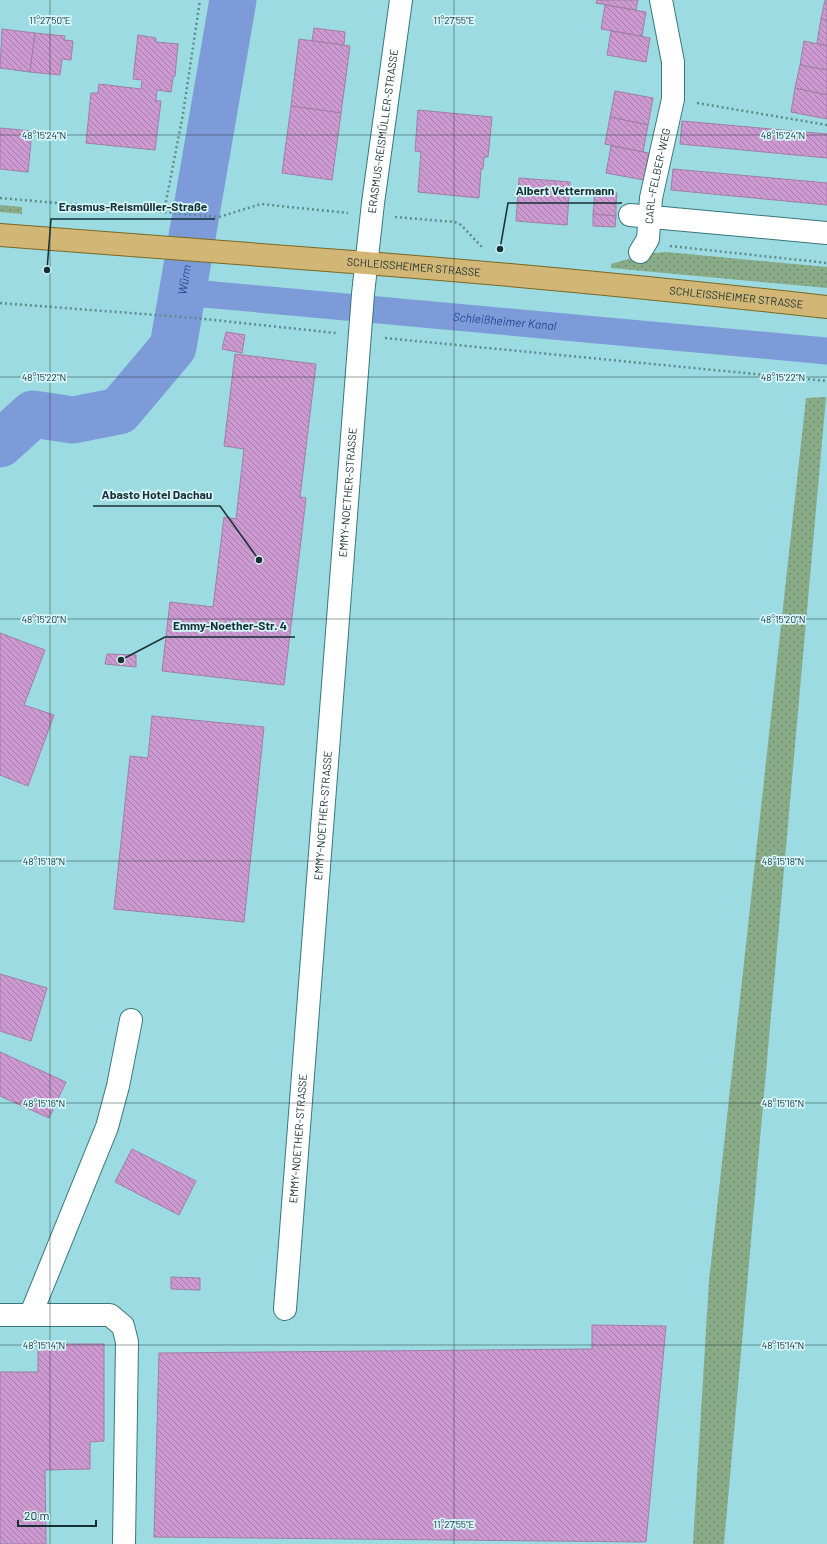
<svg xmlns="http://www.w3.org/2000/svg" width="827" height="1544" viewBox="0 0 827 1544" font-family="Barlow,sans-serif">
<style>
.grass{fill:url(#grass-dots)}
.lines{fill:none;stroke-linecap:round;stroke-linejoin:round}
.canal{stroke:#7d9bd9;stroke-width:27}
.river{stroke:#7d9bd9;stroke-width:47}
.building{fill:url(#building-back-hatch);stroke:#a07fa3}
.minor-casing{stroke:#38777d;stroke-width:24}
.major-casing{stroke:#7b6823;stroke-width:24}
.path{stroke:#5d8c90;stroke-width:2.5;stroke-dasharray:2 3;stroke-linecap:butt}
.minor{stroke:#fff;stroke-width:22}
.major{stroke:#d1b676;stroke-width:22}
.ticks{fill:none;stroke:#163033;stroke-width:1;stroke-opacity:0.45}
.labels{text-anchor:middle;stroke-width:3.5;stroke-linejoin:round;paint-order:stroke}
.street-label{font-size:11px;fill:#163033;stroke:#d7f6f9}
.water-label{font-size:12px;font-style:italic;fill:#274891;stroke:#d7f6f9}
.ticks-label{font-size:10px;text-anchor:middle;fill:#163033;stroke:#d7f6f9;stroke-width:3.5;stroke-linejoin:round;paint-order:stroke}
.leader{fill:none;stroke:#163033;stroke-width:1.5}
.callout-dot{fill:#163033;stroke:#d7f6f9;stroke-width:1.5}
.callout-label{font-size:12px;text-anchor:middle;font-weight:bold;fill:#163033;stroke:#d7f6f9;stroke-width:3.5;stroke-linejoin:round;paint-order:stroke}
</style>
<defs>
<pattern id="grass-dots" width="8" height="8" patternUnits="userSpaceOnUse"><rect width="8" height="8" fill="#89ab88"/><path d="M2 2h.1M6 6h.1" fill="none" stroke="#6f8c70" stroke-width="1.8" stroke-linecap="round"/></pattern>
<pattern id="building-back-hatch" width="6" height="6" patternUnits="userSpaceOnUse"><rect width="6" height="6" fill="#cd99d1"/><path d="M-1 5l2 2M0 0l6 6M5-1l2 2" fill="none" stroke="#a57daa"/></pattern>
</defs>
<rect width="100%" height="100%" fill="#9bdbe1"/>
<g class="grass">
<polygon points="0,205 22,207 22,214 0,212"/>
<polygon points="666,252 827,267 827,288 611,268 611,264 645,254"/>
<polygon points="826,397 724,1544 693,1544 709,1281 806,398"/>
</g>
<g class="lines">
<path class="canal" id="s1" d="M182,292l645,59"/>
<path class="river" id="s2" d="M0,444l33,-30 40,6 46,-9 54,-64 60,-347"/>
</g>
<g class="building">
<polygon points="597,0 638,0 636,10 596,3"/>
<polygon points="825,0 827,0 827,20 821,19"/>
<polygon points="605,5 646,12 642,36 601,29"/>
<polygon points="821,19 827,20 827,46 817,43"/>
<polygon points="314,28 345,32 344,45 312,41"/>
<polygon points="2,29 35,33 30,72 0,68"/>
<polygon points="611,31 650,38 646,62 607,55"/>
<polygon points="35,33 65,36 64,40 73,41 71,60 62,59 60,75 30,72"/>
<polygon points="138,35 156,38 156,42 178,44 175,76 173,78 171,92 157,90 156,101 161,101 155,150 86,143 91,93 98,93 99,84 141,89 142,80 133,79"/>
<polygon points="299,39 350,46 341,113 291,106"/>
<polygon points="804,41 827,46 827,70 800,65"/>
<polygon points="800,65 827,70 827,95 795,88"/>
<polygon points="795,88 827,95 827,119 791,112"/>
<polygon points="615,91 653,98 648,125 610,117"/>
<polygon points="291,106 341,113 332,180 282,173"/>
<polygon points="418,110 492,117 488,157 484,157 483,169 481,169 479,198 418,192 421,152 415,151"/>
<polygon points="610,117 648,125 643,152 605,144"/>
<polygon points="682,121 827,134 827,158 680,144"/>
<polygon points="0,128 32,131 28,172 0,169"/>
<polygon points="611,146 649,153 644,180 606,173"/>
<polygon points="673,169 827,183 827,205 671,190"/>
<polygon points="519,178 570,182 567,225 516,221"/>
<polygon points="595,191 617,193 616,204 594,203"/>
<polygon points="594,203 616,204 616,216 593,214"/>
<polygon points="593,214 616,216 615,227 593,226"/>
<polygon points="226,332 245,335 242,353 222,349"/>
<polygon points="235,354 316,364 300,497 306,498 284,685 162,671 170,602 213,607 224,517 236,519 244,449 224,446"/>
<polygon points="0,633 45,650 24,705 54,715 28,786 0,775"/>
<polygon points="107,654 136,655 136,667 105,664"/>
<polygon points="152,716 264,727 244,922 114,909 130,756 148,758"/>
<polygon points="0,974 47,988 31,1041 0,1031"/>
<polygon points="0,1052 66,1082 49,1118 0,1096"/>
<polygon points="132,1149 196,1181 179,1215 115,1182"/>
<polygon points="171,1277 200,1278 200,1290 171,1289"/>
<polygon points="592,1325 666,1326 646,1542 154,1537 159,1353 592,1349"/>
<polygon points="38,1344 104,1344 104,1441 90,1442 90,1469 45,1470 46,1544 0,1544 0,1372 38,1372"/>
</g>
<g class="lines">
<defs>
<g id="minor">
<polyline points="630,215 827,233"/>
<path id="s3" d="M640,252l8,-13 3,-41 22,-99v-37l-12,-62"/>
<path id="s4" d="M285,1309l78,-1015 10,-91 28,-203"/>
<polyline points="31,1314 107,1127 118,1086 131,1020"/>
<polyline points="0,1315 110,1315 123,1326 127,1342 124,1544"/>
</g>
<g id="major">
<path id="s5" d="M0,235c122,10 244,19 366,28 154,12 308,27 461,44"/>
</g>
</defs>
<use href="#minor" class="minor-casing"/>
<use href="#major" class="major-casing"/>
<g class="path">
<polyline points="697,103 827,125"/>
<polyline points="0,198 219,217 261,204 348,213"/>
<polyline points="164,212 183,114 200,0"/>
<polyline points="395,217 455,222 461,225 482,247"/>
<polyline points="670,246 827,263"/>
<polyline points="0,303 195,318 336,333"/>
<polyline points="385,338 827,381"/>
</g>
<use href="#minor" class="minor"/>
<use href="#major" class="major"/>
</g>
<path class="ticks" d="M50,0v1544M454,0v1544M0,135h827M0,377h827M0,619h827M0,861h827M0,1103h827M0,1345h827"/>
<g class="labels">
<g class="street-label">
<text dy="4" stroke="none"><textPath href="#s4" startOffset="1182">ERASMUS-REISMÜLLER-STRASSE</textPath></text>
<text dy="4" stroke="none"><textPath href="#s3" startOffset="79">CARL-FELBER-WEG</textPath></text>
<text dy="4" stroke="none"><textPath href="#s5" startOffset="415">SCHLEISSHEIMER STRASSE</textPath></text>
<text dy="4" stroke="none"><textPath href="#s5" startOffset="739">SCHLEISSHEIMER STRASSE</textPath></text>
<text dy="4" stroke="none"><textPath href="#s4" startOffset="819">EMMY-NOETHER-STRASSE</textPath></text>
<text dy="4" stroke="none"><textPath href="#s4" startOffset="495">EMMY-NOETHER-STRASSE</textPath></text>
<text dy="4" stroke="none"><textPath href="#s4" startOffset="171">EMMY-NOETHER-STRASSE</textPath></text>
</g>
<g class="water-label">
<text dy="4" stroke="none"><textPath href="#s2" startOffset="284">Würm</textPath></text>
<text dy="4" stroke="none"><textPath href="#s1" startOffset="324">Schleißheimer Kanal</textPath></text>
</g>
</g>
<g class="ticks-label">
<text x="50" y="24">11°27'50"E</text>
<text x="454" y="24">11°27'55"E</text>
<text x="44" y="139">48°15'24"N</text>
<text x="783" y="139">48°15'24"N</text>
<text x="44" y="381">48°15'22"N</text>
<text x="783" y="381">48°15'22"N</text>
<text x="44" y="623">48°15'20"N</text>
<text x="783" y="623">48°15'20"N</text>
<text x="44" y="865">48°15'18"N</text>
<text x="783" y="865">48°15'18"N</text>
<text x="44" y="1107">48°15'16"N</text>
<text x="783" y="1107">48°15'16"N</text>
<text x="44" y="1349">48°15'14"N</text>
<text x="783" y="1349">48°15'14"N</text>
<text x="454" y="1528">11°27'55"E</text>
</g>
<path class="leader" d="M500 249L508 203H622M47 270L51 219H215M259 560L220 506H93M121 660L165 637H295"/>
<g class="callout-dot">
<circle cx="500" cy="249" r="4"/>
<circle cx="47" cy="270" r="4"/>
<circle cx="259" cy="560" r="4"/>
<circle cx="121" cy="660" r="4"/>
</g>
<g class="callout-label">
<text x="565" y="195">Albert Vettermann</text>
<text x="133" y="211">Erasmus-Reismüller-Straße</text>
<text x="157" y="499">Abasto Hotel Dachau</text>
<text x="230" y="630">Emmy-Noether-Str. 4</text>
</g>
<path d="M18 1520v6h78v-6" fill="none" stroke="#163033" stroke-width="2"/>
<text x="24" y="1520" font-size="12" fill="#163033" stroke="#d7f6f9" stroke-width="3" paint-order="stroke">20 m</text>
</svg>
